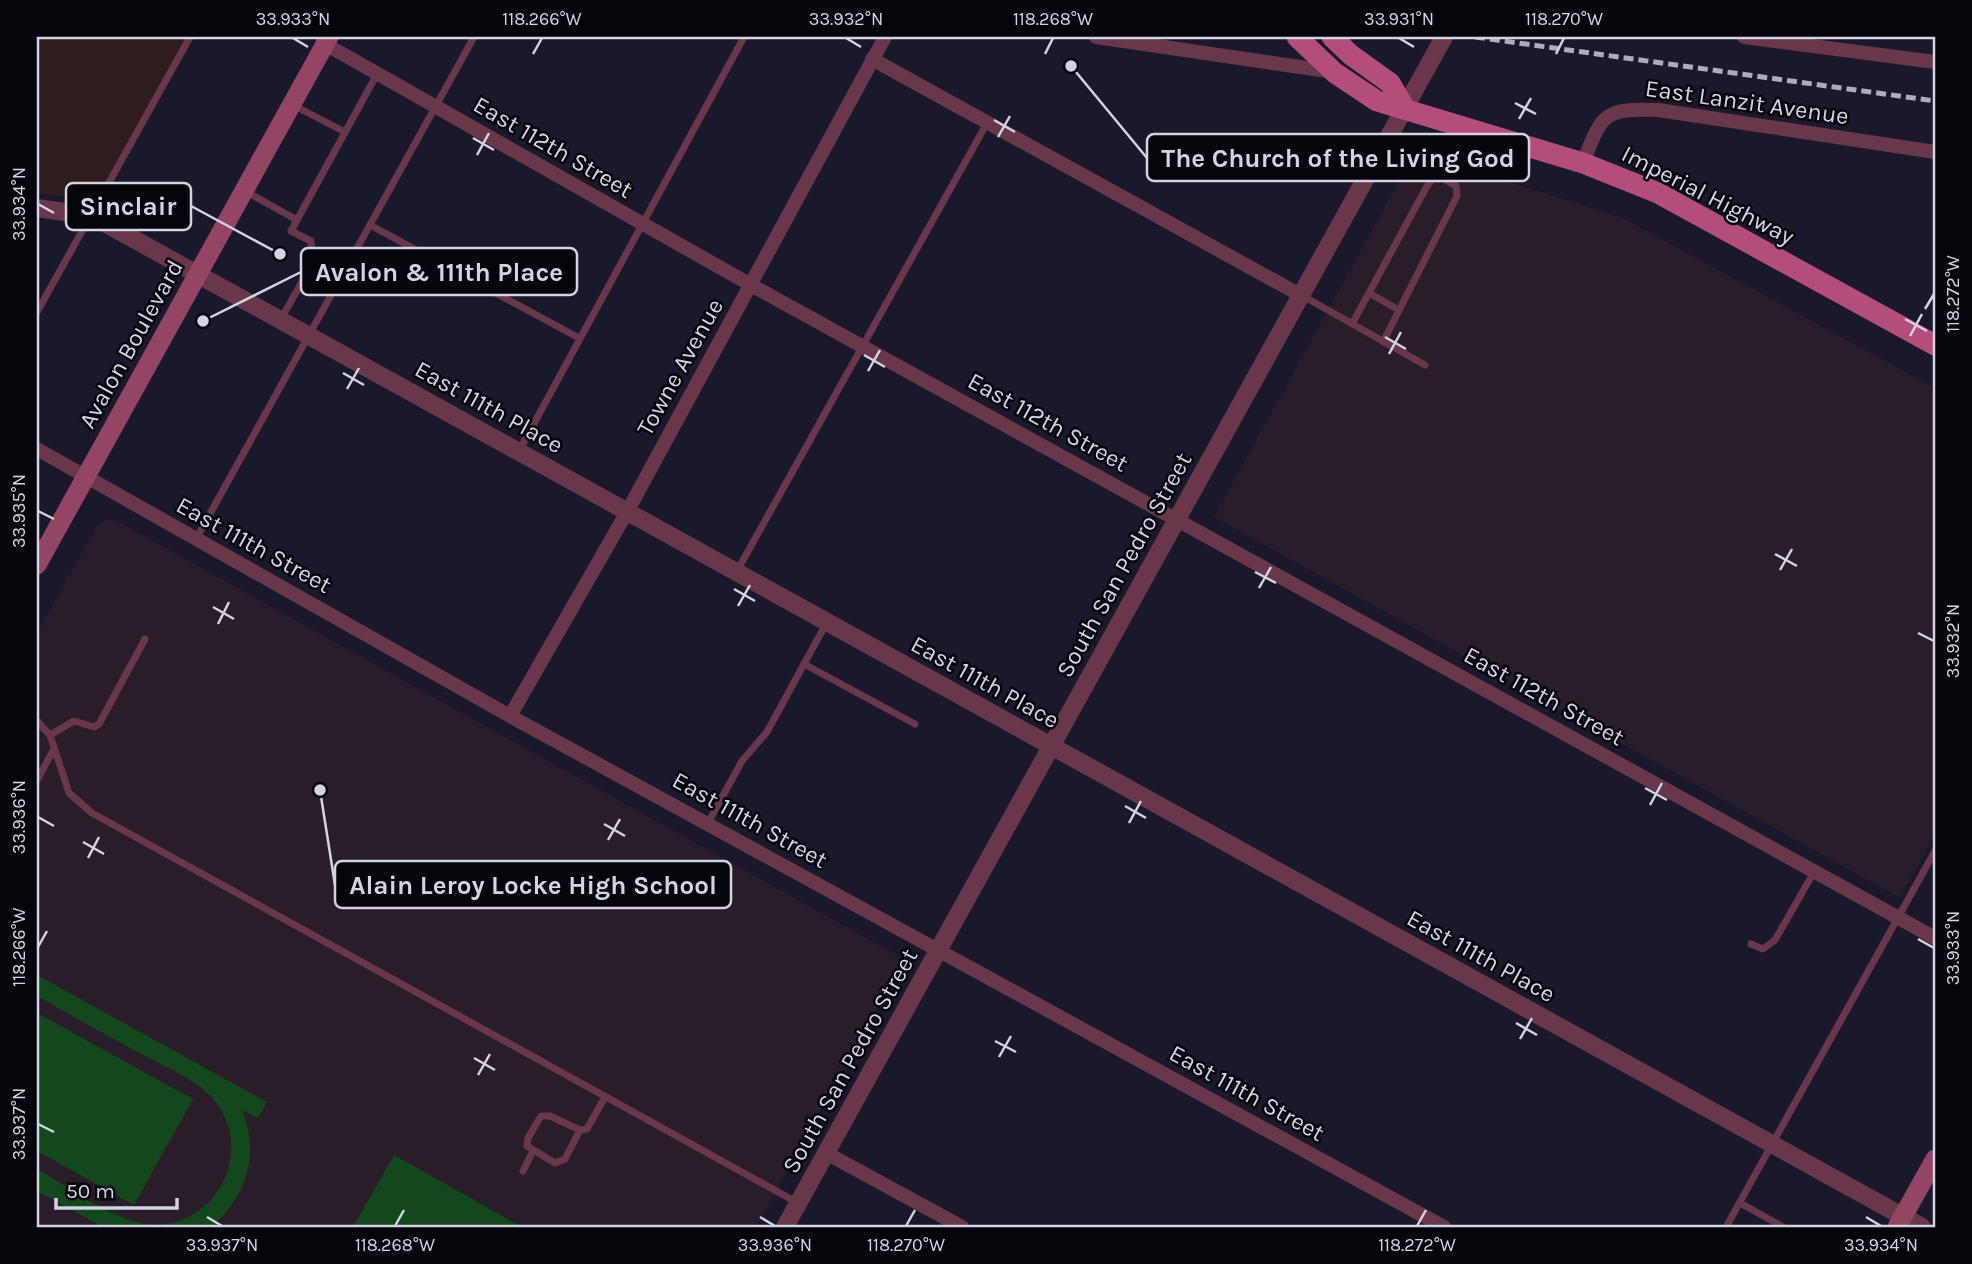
<svg xmlns="http://www.w3.org/2000/svg" width="1972" height="1264" viewBox="0 0 1972 1264" font-family="Karla,sans-serif">
<style>
.industrial{fill:#2f1c1e}
.education{fill:#2a1d2a}
.green{fill:#13471c}
.lines{fill:none;stroke-linecap:round;stroke-linejoin:round}
.service{stroke:#68374a;stroke-width:7}
.minor{stroke:#68374a;stroke-width:14}
.tertiary{stroke:#68374a;stroke-width:18}
.secondary{stroke:#934564;stroke-width:19}
.primary{stroke:#b44e78;stroke-width:21}
.rail{stroke:#acadbb;stroke-width:5;stroke-dasharray:10 5;stroke-linecap:butt}
.ticks{fill:none;stroke:#d3d4e1;stroke-width:2.5}
.labels{text-anchor:middle;stroke-width:5;stroke-linejoin:round;paint-order:stroke}
.street-label{font-size:24px;fill:#d3d4e1;stroke:#05050c}
.leader{fill:none;stroke:#d3d4e1;stroke-width:2.5}
.callout-dot{fill:#d3d4e1;stroke:#05050c;stroke-width:2.5}
.callout{fill:#05050c;stroke:#d3d4e1;stroke-width:2.5}
.callout-label{font-size:26px;text-anchor:middle;font-weight:bold;fill:#d3d4e1}
.neatline{fill:none;stroke:#d3d4e1;stroke-width:2.5}
.ticks-label{font-size:18px;text-anchor:middle;fill:#d3d4e1}
</style>
<rect width="100%" height="100%" fill="#19192b"/>
<polygon class="industrial" points="37,37 187,37 96,202 37,193"/>
<g class="education">
<polygon points="1420,154 1623,218 1935,388 1935,834 1900,898 1214,517 1412,158"/>
<polygon points="106,520 117,521 895,954 899,962 895,976 756,1227 43,1227 37,1224 37,634 97,525"/>
</g>
<g class="green">
<path d="M37,975l230,127 -9,16 -16,-8c18,44 5,86 -30,116l-109,1 -66,-36v-22c30,17 76,51 109,55 66,9 111,-70 69,-123 -16,-20 -44,-31 -66,-43 -38,-20 -75,-41 -112,-62z"/>
<polygon points="37,1013 193,1099 134,1205 37,1151"/>
<polygon points="394,1155 522,1227 353,1227"/>
</g>
<g class="lines">
<g class="service">
<polyline points="293,105 345,132"/>
<polyline points="245,191 297,220 377,74"/>
<polyline points="370,225 579,338"/>
<polyline points="1369,293 1399,310"/>
<polyline points="1303,296 1425,365"/>
<polyline points="37,312 190,37"/>
<polyline points="281,319 312,264 311,241 291,231 297,220"/>
<polyline points="1352,324 1426,188 1432,179 1439,176 1456,186 1457,196 1383,342"/>
<polyline points="519,451 744,37"/>
<polyline points="196,539 474,37"/>
<polyline points="737,571 987,123"/>
<polyline points="804,664 827,622"/>
<polyline points="37,721 50,735 69,793 92,813 798,1203"/>
<polyline points="50,735 74,721 94,727 99,724 145,639"/>
<polyline points="37,780 54,749"/>
<polyline points="708,823 742,761 767,732 804,664 915,724"/>
<polyline points="1751,944 1763,949 1775,940 1814,872"/>
<polyline points="580,1130 550,1116 541,1116 528,1138 527,1146 555,1163 565,1159 580,1130 587,1129 605,1097"/>
<polyline points="523,1171 533,1151"/>
<polyline points="1740,1203 1783,1227"/>
<polyline points="1726,1227 1935,851"/>
</g>
<g class="minor">
<polyline points="1096,37 1334,72"/>
<polyline points="1744,37 1935,62"/>
<polyline points="325,44 751,285 1935,938"/>
<polyline points="872,59 1302,296"/>
<path d="M1583,163c19,-49 20,-55 75,-53l277,42"/>
<polyline points="37,449 510,716 1444,1227"/>
<polyline points="510,716 627,512 885,37"/>
<polyline points="826,1153 962,1227"/>
</g>
<g class="tertiary">
<polyline points="37,208 92,216 1922,1227"/>
<polyline points="785,1227 1444,37"/>
</g>
<g class="secondary">
<polyline points="37,565 329,37"/>
<polyline points="1897,1227 1935,1159"/>
</g>
<g class="primary">
<polyline points="1297,37 1335,73 1377,101 1583,163 1658,193 1935,345"/>
<polyline points="1332,37 1351,55 1390,83 1404,107"/>
</g>
<polyline class="rail" points="1475,37 1935,101"/>
</g>
<path class="ticks" d="M293,38l15,9M846,38l15,9M1399,38l15,9M533,54l9,-16M1045,54l8,-16M1556,54l8,-16M1515,103l21,11M1519,119l12,-21M994,120l21,12M998,137l12,-21M473,138l21,12M477,155l12,-22M38,204l16,9M1925,309l9,-15M1905,319l22,12M1910,336l12,-22M1385,337l21,12M1389,354l12,-22M864,355l21,12M868,371l12,-21M343,373l21,12M347,389l12,-21M38,511l16,8M1775,554l22,12M1780,570l12,-21M1255,572l21,11M1259,588l12,-21M734,589l21,12M738,606l12,-21M213,607l21,12M218,624l11,-22M1918,633l16,8M1645,788l22,12M1650,805l12,-22M1125,806l21,12M38,817l16,9M1129,823l12,-22M604,824l21,12M608,840l12,-21M83,842l21,12M88,858l11,-21M1918,939l16,9M38,947l9,-16M1516,1023l21,12M1520,1039l12,-21M995,1041l21,11M999,1057l12,-21M474,1058l21,12M478,1075l12,-21M38,1124l16,8M207,1217l15,9M760,1217l15,9M1866,1217l15,9M395,1226l9,-16M906,1226l9,-16M1417,1226l9,-16"/>
<g class="labels">
<g class="street-label">
<text transform="translate(1747 102) rotate(8)" y="8">East Lanzit Avenue</text>
<text transform="translate(553 147) rotate(30)" y="8">East 112th Street</text>
<text transform="translate(1708 195) rotate(27)" y="8">Imperial Highway</text>
<text transform="translate(131 344) rotate(-61)" y="8">Avalon Boulevard</text>
<text transform="translate(680 367) rotate(-61)" y="8">Towne Avenue</text>
<text transform="translate(489 407) rotate(29)" y="8">East 111th Place</text>
<text transform="translate(1048 422) rotate(29)" y="8">East 112th Street</text>
<text transform="translate(254 545) rotate(29)" y="8">East 111th Street</text>
<text transform="translate(1124 565) rotate(-61)" y="8">South San Pedro Street</text>
<text transform="translate(985 682) rotate(29)" y="8">East 111th Place</text>
<text transform="translate(1544 696) rotate(29)" y="8">East 112th Street</text>
<text transform="translate(750 820) rotate(29)" y="8">East 111th Street</text>
<text transform="translate(1481 956) rotate(29)" y="8">East 111th Place</text>
<text transform="translate(850 1061) rotate(-61)" y="8">South San Pedro Street</text>
<text transform="translate(1247 1093) rotate(29)" y="8">East 111th Street</text>
</g>
</g>
<path class="leader" d="M1071 66L1147 158M280 254L191 206M203 321L301 272M320 790L335 885"/>
<g class="callout-dot">
<circle cx="1071" cy="66" r="7"/>
<circle cx="280" cy="254" r="7"/>
<circle cx="203" cy="321" r="7"/>
<circle cx="320" cy="790" r="7"/>
</g>
<g class="callout">
<rect x="1147" y="134" width="382" height="47" rx="7"/>
<rect x="66" y="183" width="125" height="47" rx="7"/>
<rect x="301" y="248" width="276" height="47" rx="7"/>
<rect x="335" y="861" width="396" height="47" rx="7"/>
</g>
<g class="callout-label">
<text x="1338" y="167">The Church of the Living God</text>
<text x="128" y="215">Sinclair</text>
<text x="439" y="281">Avalon &amp; 111th Place</text>
<text x="533" y="894">Alain Leroy Locke High School</text>
</g>
<rect width="1972" height="1264" fill="none" stroke="#05050c" stroke-width="77"/>
<path d="M56 1198v10h121v-10" fill="none" stroke="#d3d4e1" stroke-width="3.5"/>
<text x="66" y="1198" font-size="21" fill="#d3d4e1" stroke="#05050c" stroke-width="5" paint-order="stroke">50 m</text>
<rect x="38" y="38" width="1896" height="1188" class="neatline"/>
<g class="ticks-label">
<text x="293" y="25">33.933°N</text>
<text x="542" y="25">118.266°W</text>
<text x="846" y="25">33.932°N</text>
<text x="1053" y="25">118.268°W</text>
<text x="1399" y="25">33.931°N</text>
<text x="1564" y="25">118.270°W</text>
<text transform="translate(19 204) rotate(-90)" y="6">33.934°N</text>
<text transform="translate(1953 294) rotate(-90)" y="6">118.272°W</text>
<text transform="translate(19 511) rotate(-90)" y="6">33.935°N</text>
<text transform="translate(1953 641) rotate(-90)" y="6">33.932°N</text>
<text transform="translate(19 817) rotate(-90)" y="6">33.936°N</text>
<text transform="translate(19 947) rotate(-90)" y="6">118.266°W</text>
<text transform="translate(1953 948) rotate(-90)" y="6">33.933°N</text>
<text transform="translate(19 1124) rotate(-90)" y="6">33.937°N</text>
<text x="222" y="1251">33.937°N</text>
<text x="395" y="1251">118.268°W</text>
<text x="775" y="1251">33.936°N</text>
<text x="906" y="1251">118.270°W</text>
<text x="1417" y="1251">118.272°W</text>
<text x="1881" y="1251">33.934°N</text>
</g>
</svg>
